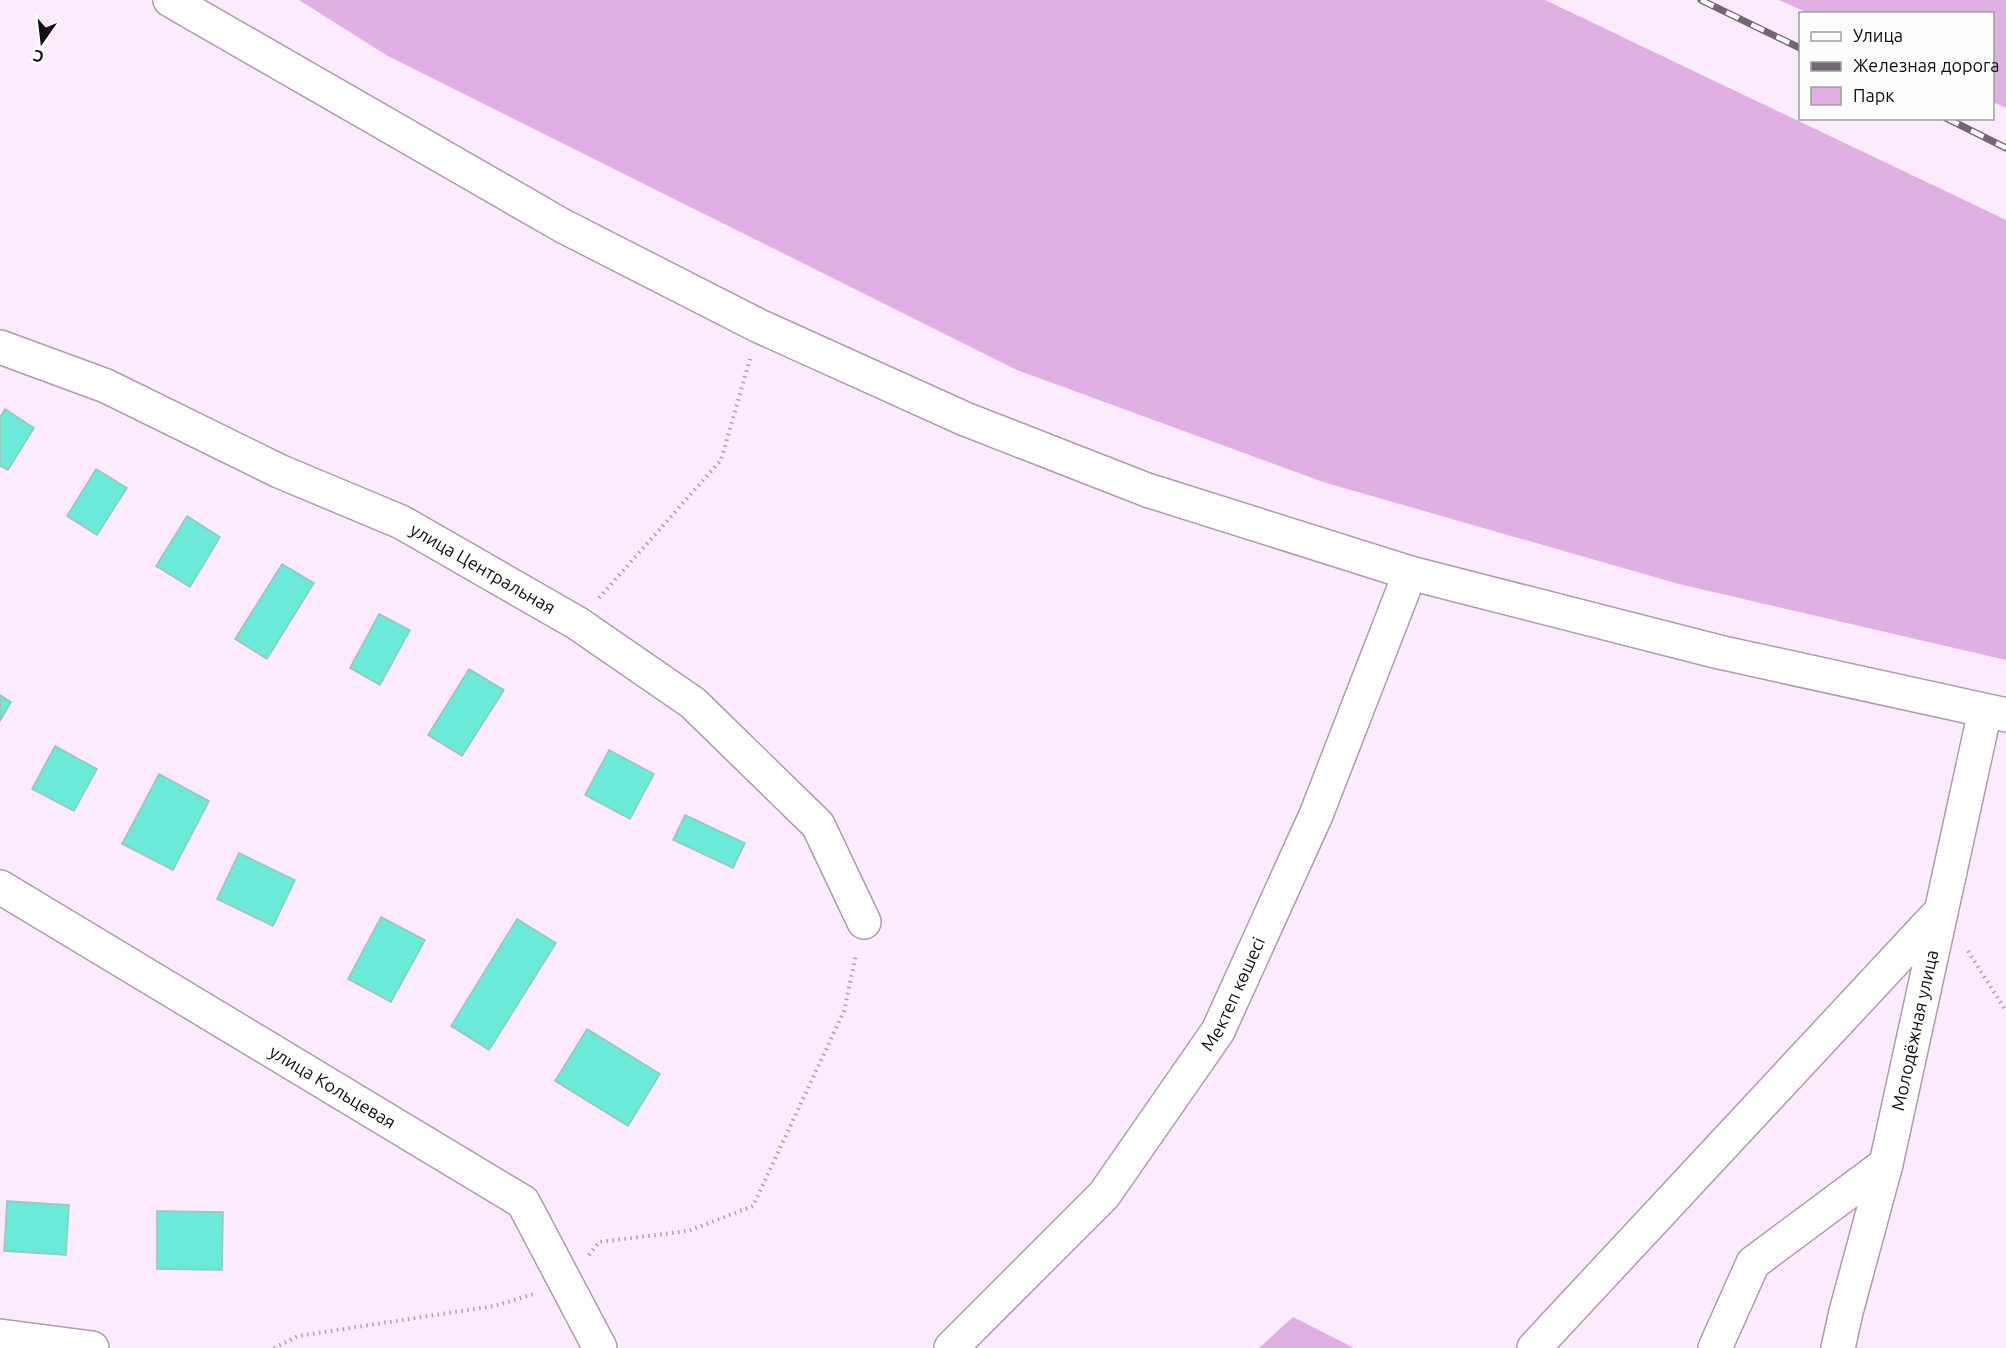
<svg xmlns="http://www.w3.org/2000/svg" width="2006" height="1348" viewBox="0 0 2006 1348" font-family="Ubuntu,sans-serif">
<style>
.green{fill:#dfb0e1}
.building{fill:#6be9d9;stroke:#9ec2bc;stroke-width:1.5}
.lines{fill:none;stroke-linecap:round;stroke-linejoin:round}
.minor-casing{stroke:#b09bb1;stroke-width:36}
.secondary-casing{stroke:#b09bb1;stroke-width:36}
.path{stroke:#ad9fae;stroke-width:4;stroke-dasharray:1.5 4.5;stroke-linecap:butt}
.minor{stroke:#fff;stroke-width:33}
.secondary{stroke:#fff;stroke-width:33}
.rail-casing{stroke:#726672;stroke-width:7}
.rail{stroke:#fefefe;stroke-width:4.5;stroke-dasharray:14;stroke-linecap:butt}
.labels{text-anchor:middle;stroke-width:5;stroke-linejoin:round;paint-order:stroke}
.street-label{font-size:18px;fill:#130c13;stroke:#fefefe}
</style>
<rect width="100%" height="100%" fill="#fceafd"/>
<g class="green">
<polygon points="299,0 1545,0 2006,220 2006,660 1679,584 1323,482 1017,370 388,56"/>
<polygon points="1779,0 2006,0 2006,108 1993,102 1992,14 1808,13"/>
<polygon points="1293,1317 1354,1348 1259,1348"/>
</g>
<g class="building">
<polygon points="5,409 34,428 8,470 0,466 0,417"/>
<polygon points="96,469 127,488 97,535 67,516"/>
<polygon points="187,516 220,537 190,587 156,566"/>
<polygon points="282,564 314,583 267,659 235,639"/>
<polygon points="379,614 410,630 380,685 350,668"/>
<polygon points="469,669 504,690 462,756 428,735"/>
<polygon points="0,695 11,702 0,721"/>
<polygon points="55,746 97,769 74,811 32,789"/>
<polygon points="609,750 654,774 630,819 585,795"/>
<polygon points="159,774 209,801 173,870 122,844"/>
<polygon points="685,815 745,843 733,868 673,840"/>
<polygon points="239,853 295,880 273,926 217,899"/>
<polygon points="381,917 425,940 391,1002 348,979"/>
<polygon points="517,919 556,943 489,1050 451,1026"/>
<polygon points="587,1029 660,1074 628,1126 555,1081"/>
<polygon points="7,1201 69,1205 66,1255 4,1251"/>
<polygon points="157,1211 223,1212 222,1270 157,1269"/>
</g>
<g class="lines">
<defs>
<g id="minor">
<path id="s1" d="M0,347l106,39 173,85 122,51 176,101 116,80 125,122 46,97"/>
<path id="s2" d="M0,887l523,315 77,146"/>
<polyline points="0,1336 92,1348"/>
<path id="s3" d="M951,1348l153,-153 114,-164 98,-216 94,-242"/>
<polyline points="1534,1348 1941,911"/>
<polyline points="1715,1348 1753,1263 1886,1164"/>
<path id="s4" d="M1838,1348l8,-36 40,-148 99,-453"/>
</g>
<polyline id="secondary" points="170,0 563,226 759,326 965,419 1147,490 1410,573 1719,652 2006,715"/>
</defs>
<use href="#minor" class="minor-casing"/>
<use href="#secondary" class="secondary-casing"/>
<g class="path">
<polyline points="599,598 721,460 750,359"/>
<polyline points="1968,951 2006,1011"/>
<polyline points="589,1255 599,1242 688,1231 753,1206 844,1011 856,955"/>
<polyline points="274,1348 298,1336 494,1306 534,1294"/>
</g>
<use href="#minor" class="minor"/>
<use href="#secondary" class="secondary"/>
<defs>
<g id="rail">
<polyline points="1701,0 1800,48"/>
<polyline points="1946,118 2006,148"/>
</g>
</defs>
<use href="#rail" class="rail-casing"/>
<use href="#rail" class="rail"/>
</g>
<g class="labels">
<g class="street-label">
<text dy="6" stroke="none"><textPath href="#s1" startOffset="532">улица Центральная</textPath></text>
<text dy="6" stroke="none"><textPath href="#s3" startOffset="456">Мектеп көшесі</textPath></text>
<text dy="6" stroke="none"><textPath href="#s4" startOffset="327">Молодёжная улица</textPath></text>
<text dy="6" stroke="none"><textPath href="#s2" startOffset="388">улица Кольцевая</textPath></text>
</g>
</g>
<rect x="1799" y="12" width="195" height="108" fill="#fefefe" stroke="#a09da0" stroke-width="1.5"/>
<rect x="1811" y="32" width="30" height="9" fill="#ffffff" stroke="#a09da0" stroke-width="1.5"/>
<text x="1853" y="42" font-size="18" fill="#130c13">Улица</text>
<rect x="1811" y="62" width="30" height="9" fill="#726672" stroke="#a09da0" stroke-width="1.5"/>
<text x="1853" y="72" font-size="18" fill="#130c13">Железная дорога</text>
<rect x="1811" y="87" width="30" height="18" fill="#dfb0e1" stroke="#a09da0" stroke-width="1.5"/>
<text x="1853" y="102" font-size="18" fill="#130c13">Парк</text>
<g transform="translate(42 42) rotate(194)" stroke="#fefefe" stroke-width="4.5" paint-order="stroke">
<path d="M0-4.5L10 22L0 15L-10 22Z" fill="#130c13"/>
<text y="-9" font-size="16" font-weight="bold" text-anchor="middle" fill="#130c13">С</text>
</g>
</svg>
